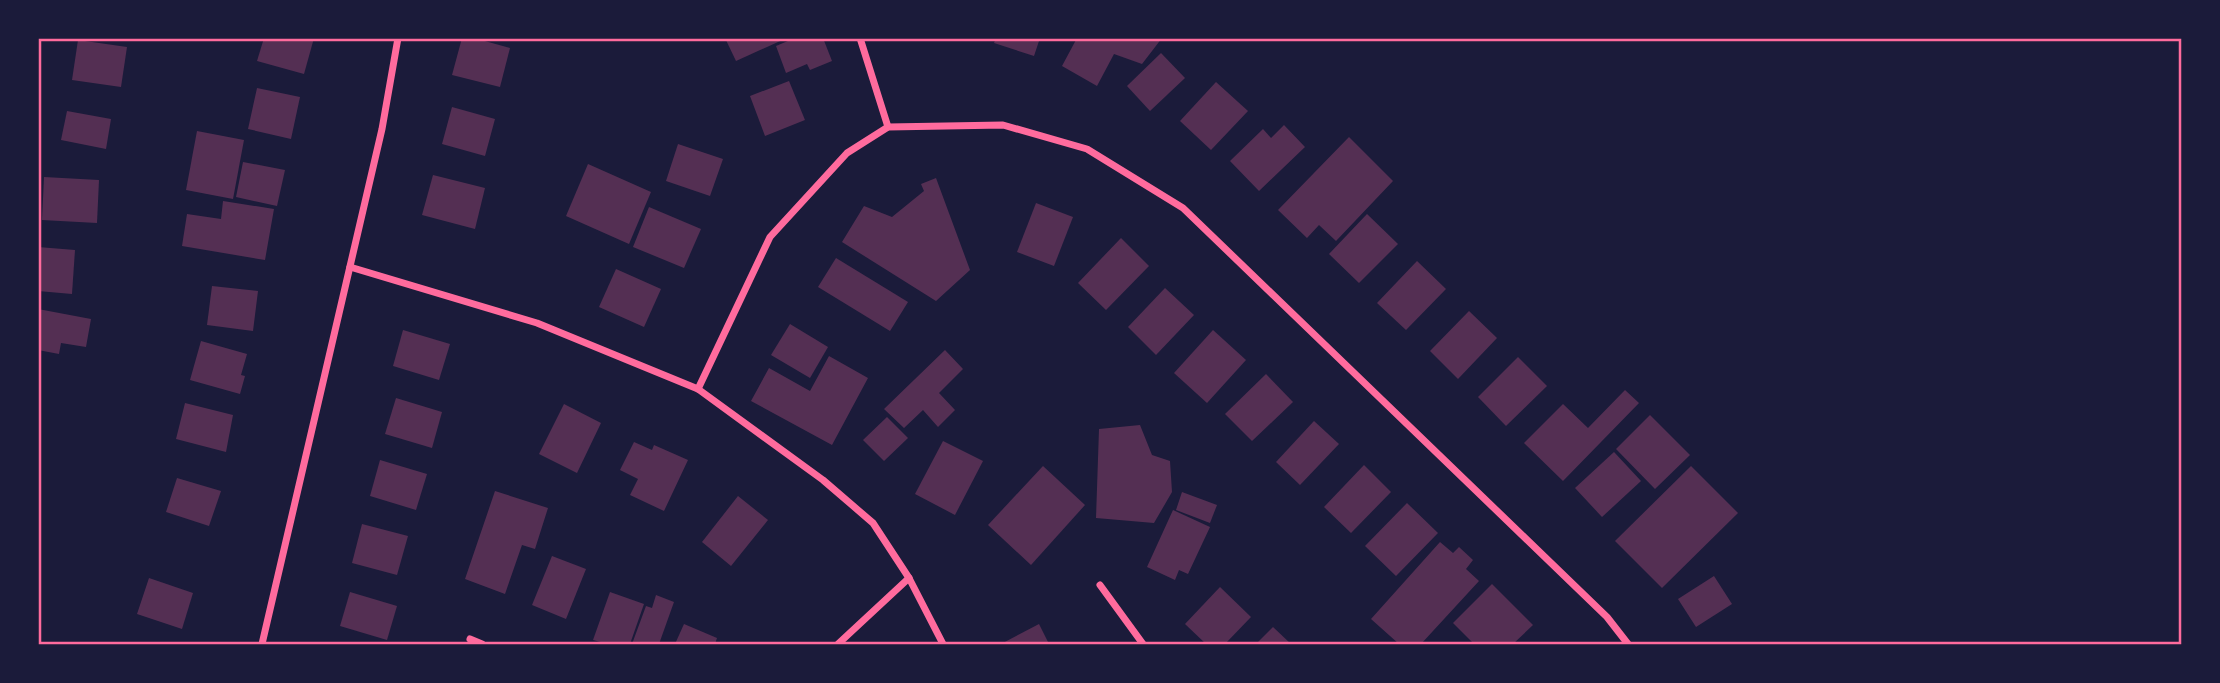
<svg xmlns="http://www.w3.org/2000/svg" width="2220" height="683" viewBox="0 0 2220 683" font-family="'Noto Serif',serif">
<style>
.building{fill:#542f53}
.lines{fill:none;stroke-linecap:round;stroke-linejoin:round}
.minor{stroke:#ff6b9d;stroke-width:7}
.neatline{fill:none;stroke:#ff6b9d;stroke-width:2.5}
</style>
<rect width="100%" height="100%" fill="#1b1b3a"/>
<g class="building">
<polygon points="264,38 314,38 304,74 257,61"/>
<polygon points="462,38 474,38 510,48 500,87 452,75"/>
<polygon points="725,38 787,38 736,61"/>
<polygon points="795,38 823,38 832,61 810,70 807,64 786,73 776,46"/>
<polygon points="996,38 1040,38 1034,56 994,43"/>
<polygon points="1077,38 1162,38 1142,64 1114,54 1097,86 1062,66"/>
<polygon points="78,40 127,47 121,87 72,80"/>
<polygon points="1161,53 1185,78 1150,111 1127,86"/>
<polygon points="789,81 805,120 765,136 750,96"/>
<polygon points="1216,82 1248,111 1211,150 1180,121"/>
<polygon points="257,88 300,97 291,139 248,129"/>
<polygon points="452,107 495,119 485,156 442,144"/>
<polygon points="67,111 111,119 106,149 61,140"/>
<polygon points="1284,125 1305,147 1259,191 1230,161 1263,129 1271,138"/>
<polygon points="197,131 244,140 233,199 186,190"/>
<polygon points="1349,137 1393,181 1336,241 1319,225 1307,238 1278,210"/>
<polygon points="678,144 723,159 710,196 666,181"/>
<polygon points="243,162 285,170 277,206 236,197"/>
<polygon points="588,164 651,192 629,244 566,216"/>
<polygon points="433,175 485,188 475,229 422,215"/>
<polygon points="44,177 99,180 97,223 42,220"/>
<polygon points="936,178 970,270 936,301 842,242 864,206 892,217 924,191 921,184"/>
<polygon points="223,201 274,209 265,260 182,246 187,214 221,219"/>
<polygon points="1036,203 1073,217 1054,266 1017,252"/>
<polygon points="649,207 701,229 684,268 633,247"/>
<polygon points="1367,214 1398,244 1359,283 1329,254"/>
<polygon points="1121,238 1149,266 1106,310 1078,283"/>
<polygon points="38,247 75,250 72,294 38,291"/>
<polygon points="836,258 908,302 890,331 818,287"/>
<polygon points="1417,261 1446,289 1406,330 1377,303"/>
<polygon points="616,269 661,289 644,327 599,307"/>
<polygon points="212,286 258,291 253,331 207,325"/>
<polygon points="1165,288 1194,315 1156,355 1128,327"/>
<polygon points="38,309 91,319 86,347 61,343 59,354 38,350"/>
<polygon points="1469,311 1497,338 1458,379 1430,351"/>
<polygon points="790,324 828,347 810,378 771,355"/>
<polygon points="403,330 450,344 439,380 393,366"/>
<polygon points="1213,330 1246,360 1207,403 1174,373"/>
<polygon points="201,341 247,354 241,375 245,376 240,394 190,380"/>
<polygon points="945,350 963,369 939,393 955,410 938,427 923,410 904,428 884,409"/>
<polygon points="829,356 868,378 832,445 751,401 769,368 810,391"/>
<polygon points="1518,357 1547,386 1506,426 1478,397"/>
<polygon points="1266,374 1293,402 1252,441 1225,414"/>
<polygon points="1625,390 1639,403 1563,481 1524,443 1563,404 1588,428"/>
<polygon points="396,398 442,412 432,448 385,434"/>
<polygon points="185,403 233,415 226,452 176,439"/>
<polygon points="564,404 601,423 577,473 539,454"/>
<polygon points="1650,415 1690,455 1655,489 1616,449"/>
<polygon points="887,417 908,438 884,461 863,440"/>
<polygon points="1314,421 1339,444 1300,485 1276,462"/>
<polygon points="1140,425 1152,455 1170,461 1172,492 1154,523 1096,518 1099,429"/>
<polygon points="943,441 983,461 955,515 915,494"/>
<polygon points="634,442 652,450 654,445 688,460 664,511 630,495 638,479 620,470"/>
<polygon points="1614,452 1641,481 1602,517 1575,488"/>
<polygon points="380,460 427,474 416,510 370,496"/>
<polygon points="1364,465 1391,492 1351,533 1324,507"/>
<polygon points="1043,466 1085,505 1031,565 988,525"/>
<polygon points="1691,466 1738,513 1662,588 1615,541"/>
<polygon points="177,478 221,491 209,526 166,512"/>
<polygon points="495,491 548,508 535,549 522,545 505,594 465,579"/>
<polygon points="1182,492 1217,505 1210,523 1176,510"/>
<polygon points="738,496 768,520 731,566 702,542"/>
<polygon points="1407,503 1438,533 1396,576 1365,546"/>
<polygon points="1173,510 1210,527 1188,574 1179,570 1175,580 1147,567"/>
<polygon points="362,524 408,536 397,575 352,563"/>
<polygon points="1440,542 1453,553 1459,547 1473,560 1466,569 1479,581 1421,644 1399,644 1371,619"/>
<polygon points="552,556 586,569 566,619 532,605"/>
<polygon points="1714,576 1732,604 1696,627 1678,599"/>
<polygon points="149,578 193,593 182,629 137,614"/>
<polygon points="1492,584 1533,625 1513,644 1474,644 1453,623"/>
<polygon points="1220,587 1251,617 1225,644 1206,644 1185,624"/>
<polygon points="350,592 397,606 387,640 340,626"/>
<polygon points="610,592 644,604 630,644 608,644 593,640"/>
<polygon points="656,595 674,602 659,644 632,644 646,606 652,608"/>
<polygon points="684,624 717,638 715,644 675,644"/>
<polygon points="1039,624 1049,644 1001,644"/>
<polygon points="1273,627 1291,644 1256,644"/>
</g>
<g class="lines">
<g class="minor">
<polyline points="860,38 888,127"/>
<polyline points="350,267 537,323 698,389 823,480 873,523 909,578 943,644"/>
<polyline points="698,389 770,237 847,153 888,127 1003,125 1087,149 1183,208 1607,617 1628,644"/>
<polyline points="1100,585 1143,644"/>
<polyline points="470,639 482,644"/>
<polyline points="262,644 382,129 398,38"/>
<polyline points="838,644 909,578"/>
</g>
</g>
<rect width="2220" height="683" fill="none" stroke="#1b1b3a" stroke-width="80"/>
<rect x="40" y="40" width="2140" height="603" class="neatline"/>
</svg>
